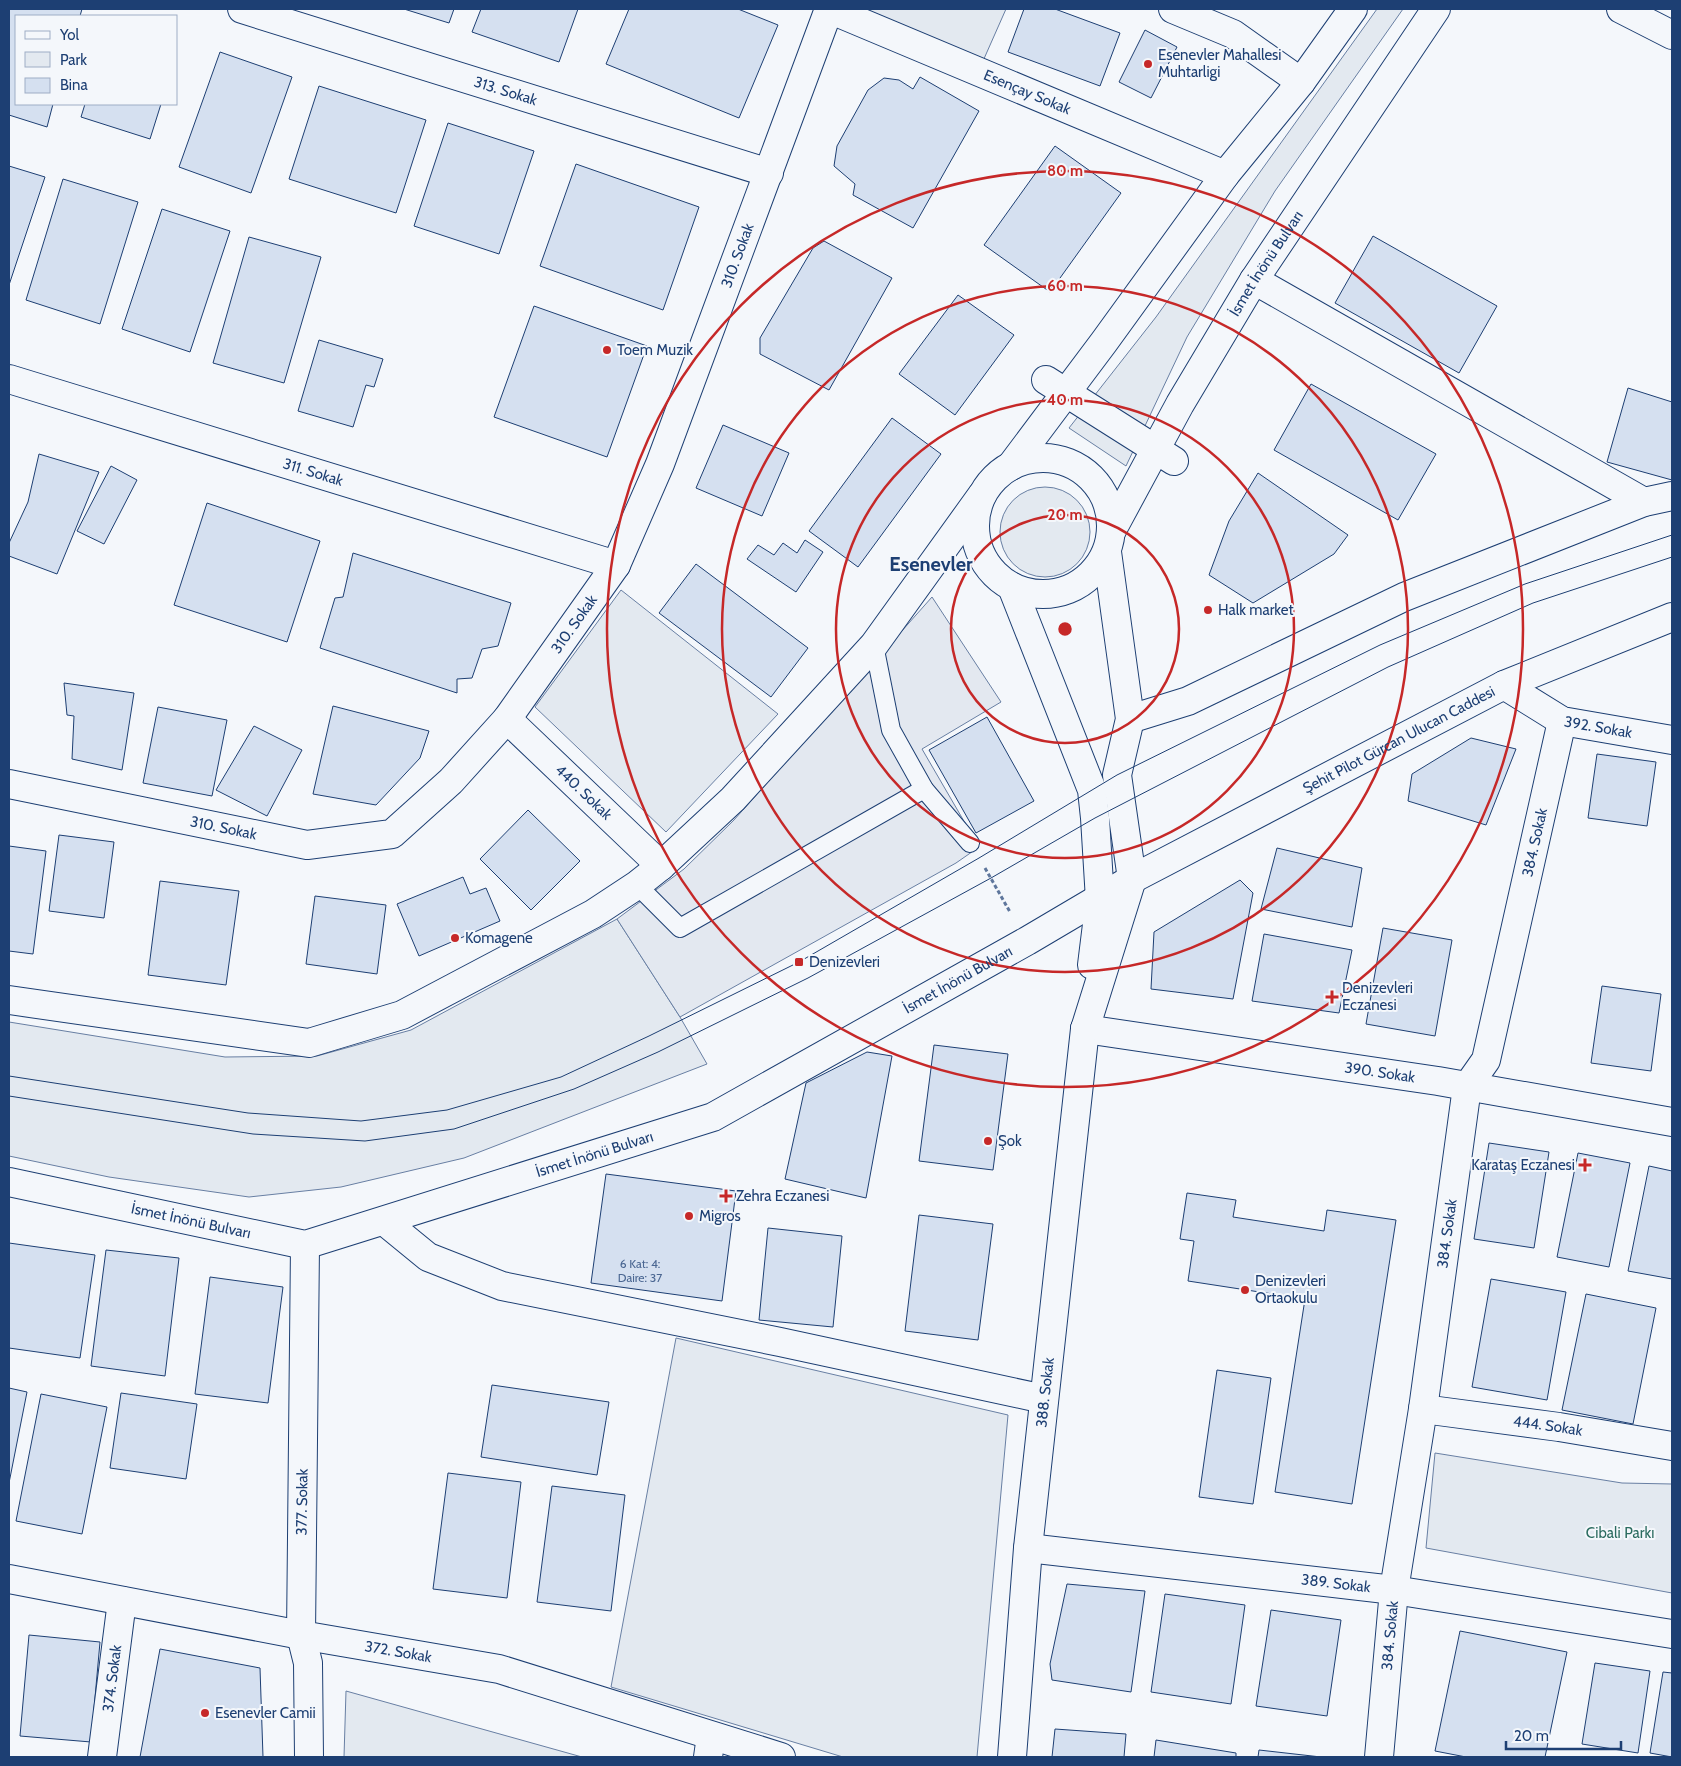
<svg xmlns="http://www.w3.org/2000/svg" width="1681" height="1766" viewBox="0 0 1681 1766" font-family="Cabin,sans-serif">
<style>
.green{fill:#e3e9f0;stroke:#687fa3}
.parking{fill:#e3e8f0;stroke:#687fa3}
.building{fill:#d5e0f0;stroke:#1d3f73}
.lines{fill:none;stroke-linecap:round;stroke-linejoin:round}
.lane-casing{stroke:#1d3f73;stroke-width:20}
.street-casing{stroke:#1d3f73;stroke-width:30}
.secondary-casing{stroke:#1d3f73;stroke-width:30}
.primary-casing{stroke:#1d3f73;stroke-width:30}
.path{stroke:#5e769c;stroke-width:3;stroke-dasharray:4 2.5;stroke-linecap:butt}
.lane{stroke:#f4f7fb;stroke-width:18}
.street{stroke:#f4f7fb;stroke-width:28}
.secondary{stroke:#f4f7fb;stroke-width:28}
.primary{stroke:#f4f7fb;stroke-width:28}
.tram{stroke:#1d3f73;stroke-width:1}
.ring{fill:none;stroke:#c62828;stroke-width:2.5}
.poi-dot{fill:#c62828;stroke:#f4f7fb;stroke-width:2}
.labels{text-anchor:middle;stroke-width:4;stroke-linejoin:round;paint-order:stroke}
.number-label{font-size:12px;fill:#4b6792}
.poi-label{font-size:15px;fill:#1d3f73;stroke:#f4f7fb;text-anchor:start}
.street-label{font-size:15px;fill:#1d3f73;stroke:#f4f7fb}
.park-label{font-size:15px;fill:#2c6c60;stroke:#f4f7fb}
.district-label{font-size:20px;font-weight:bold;fill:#1d3f73;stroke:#f4f7fb}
.centre{fill:#c62828;stroke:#f4f7fb;stroke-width:2.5}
.ring-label{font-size:15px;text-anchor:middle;font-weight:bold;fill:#c62828;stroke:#f4f7fb;stroke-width:4;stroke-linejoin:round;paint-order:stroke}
</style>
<rect width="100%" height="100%" fill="#f4f7fb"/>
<g class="green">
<polygon points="862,9 1006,9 983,61"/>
<polygon points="1377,9 1403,9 1275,191 1187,337 1126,466 1069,428 1156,317"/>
<circle cx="1045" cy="532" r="45"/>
<polygon points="621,590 778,714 666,832 535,707"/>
<polygon points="617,919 680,1017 707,1064 464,1158 341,1187 249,1197 109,1177 9,1156 9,1022 225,1057 317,1056 411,1030"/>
<polygon points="676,1338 1008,1415 977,1757 843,1757 611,1687"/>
<polygon points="1435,1453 1622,1483 1672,1484 1672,1593 1426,1548"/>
<polygon points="346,1691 582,1757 344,1757"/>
</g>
<polygon class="parking" points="932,597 1001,702 922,749 979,847 956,863 680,1017 617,919 684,869 734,820"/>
<g class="building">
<polygon points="9,9 82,9 80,16 16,16 16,104 53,104 47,127 9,115"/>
<polygon points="404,9 454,9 449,23"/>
<polygon points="481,9 578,9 559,62 472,32"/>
<polygon points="629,9 738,9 778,25 739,118 606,64"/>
<polygon points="1024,9 1055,9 1120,33 1100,86 1008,52"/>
<polygon points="1145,30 1177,47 1151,98 1119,82"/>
<polygon points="220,52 292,77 251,193 179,167"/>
<polygon points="920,77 979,111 913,228 853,195 855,184 834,166 837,146 868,90 884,78 899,80 913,89"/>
<polygon points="319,86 426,120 396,213 289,179"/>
<polygon points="85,104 161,104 150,139 81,117"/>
<polygon points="448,123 534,151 499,254 414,226"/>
<polygon points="1055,146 1121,193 1050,292 984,245"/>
<polygon points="576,164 699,207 663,310 540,266"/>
<polygon points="9,166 45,177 9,285"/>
<polygon points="63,179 138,202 100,324 26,300"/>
<polygon points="162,209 230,231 190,352 122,329"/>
<polygon points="1373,236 1497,306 1459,373 1335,303"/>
<polygon points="249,237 321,257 284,383 213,363"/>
<polygon points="824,241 892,278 829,390 760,354 760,338 813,248"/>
<polygon points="958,295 1014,335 955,415 899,374"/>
<polygon points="534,306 647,346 607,457 494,417"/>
<polygon points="319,340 383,359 374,387 366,385 353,427 298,411"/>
<polygon points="1311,384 1436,454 1398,520 1274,450"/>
<polygon points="1628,388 1672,402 1672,480 1607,462"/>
<polygon points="892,418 941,454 858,567 809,531"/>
<polygon points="723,425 789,453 762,516 696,488"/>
<polygon points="39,454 99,472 57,574 9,556 9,543 28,502"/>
<polygon points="111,466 137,480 104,544 77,531"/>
<polygon points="1258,473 1348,535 1334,554 1253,603 1209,575 1229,521"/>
<polygon points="207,503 320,541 287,642 174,605"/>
<polygon points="805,540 823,552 796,592 747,559 758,545 774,555 783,543 797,553"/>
<polygon points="353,553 511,603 498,646 482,649 472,678 457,679 457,693 320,648 335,598 343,597"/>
<polygon points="696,564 808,648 771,697 659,613"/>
<polygon points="64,683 134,693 122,770 72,759 74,716 67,715"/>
<polygon points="333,706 429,731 420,758 376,805 313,794"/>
<polygon points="158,707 227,720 212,796 143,783"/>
<polygon points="987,717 1034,801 976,833 929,750"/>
<polygon points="254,726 302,750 267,816 216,790"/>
<polygon points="1471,738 1516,749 1486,825 1408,801 1412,774"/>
<polygon points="1597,754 1656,762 1647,826 1588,818"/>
<polygon points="528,810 580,861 531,910 480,859"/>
<polygon points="59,835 114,842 104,918 49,911"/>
<polygon points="9,846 46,851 33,954 9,951"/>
<polygon points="1277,848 1362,868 1352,927 1261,909"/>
<polygon points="463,877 470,894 486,888 500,921 419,956 397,904"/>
<polygon points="1240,880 1253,893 1233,999 1151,989 1154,932"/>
<polygon points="160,881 239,891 226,985 148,975"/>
<polygon points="315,896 386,905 377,974 306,964"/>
<polygon points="1383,928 1452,940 1435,1036 1366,1024"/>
<polygon points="1264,934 1352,950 1339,1013 1252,1001"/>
<polygon points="1602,986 1661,994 1651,1071 1591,1063"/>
<polygon points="934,1045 1008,1054 993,1170 919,1161"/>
<polygon points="867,1052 892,1056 866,1198 785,1179 806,1083"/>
<polygon points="1489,1143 1549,1152 1534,1248 1474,1239"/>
<polygon points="1578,1153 1630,1163 1609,1267 1557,1257"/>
<polygon points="1649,1166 1672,1171 1672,1279 1628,1271"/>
<polygon points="606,1174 736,1191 722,1301 591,1283"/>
<polygon points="1187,1193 1236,1200 1233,1217 1324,1231 1327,1210 1396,1220 1352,1504 1275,1492 1305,1299 1188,1281 1194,1241 1180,1239"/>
<polygon points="919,1215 993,1224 978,1340 905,1331"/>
<polygon points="768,1228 842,1236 833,1327 759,1320"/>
<polygon points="9,1243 95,1255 80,1358 9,1348"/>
<polygon points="106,1250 179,1258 165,1376 91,1366"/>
<polygon points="210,1277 283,1287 268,1403 195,1394"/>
<polygon points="1491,1279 1566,1292 1547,1400 1472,1387"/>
<polygon points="1586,1294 1656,1308 1633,1424 1562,1410"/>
<polygon points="1217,1370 1271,1378 1253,1504 1199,1497"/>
<polygon points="492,1385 609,1402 597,1475 481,1457"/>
<polygon points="9,1388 27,1392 9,1483"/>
<polygon points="121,1393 197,1404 186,1479 110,1468"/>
<polygon points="41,1394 107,1407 82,1534 16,1521"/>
<polygon points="448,1473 521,1482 507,1598 433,1589"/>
<polygon points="552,1486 625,1495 611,1611 537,1602"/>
<polygon points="1067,1584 1145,1591 1131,1692 1052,1680 1050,1664"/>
<polygon points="1165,1594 1245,1605 1231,1704 1151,1692"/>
<polygon points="1271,1610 1341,1620 1327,1716 1256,1706"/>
<polygon points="1460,1631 1567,1652 1545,1757 1466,1757 1435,1751"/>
<polygon points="29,1635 100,1642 91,1742 20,1736"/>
<polygon points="160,1649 260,1668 263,1757 140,1757"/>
<polygon points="1595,1663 1650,1671 1638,1753 1582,1744"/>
<polygon points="1663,1672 1672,1673 1672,1757 1650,1753"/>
<polygon points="1055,1729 1126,1734 1124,1757 1052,1757"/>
<polygon points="1156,1740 1236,1753 1236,1757 1154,1757"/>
<polygon points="1259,1750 1321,1757 1258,1757"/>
</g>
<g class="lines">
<defs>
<g id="lane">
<polyline points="874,645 891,730 924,789 970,843"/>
<polyline points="637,885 680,928 924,789"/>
</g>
<g id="street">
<path id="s1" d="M242,9l527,164"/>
<path id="s2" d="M829,9l396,166"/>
<polyline points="1173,9 1233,34 1301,82"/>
<polyline points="1621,9 1672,35"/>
<polyline points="1254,280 1644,502"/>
<path id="s3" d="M9,379l607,186"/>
<polyline points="1046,380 1174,461"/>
<path id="s4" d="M1504,685l58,36 110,19"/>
<path id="s5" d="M507,719l154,147"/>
<path id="s6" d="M9,784l298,61 85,-11 59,-53 56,-62 109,-154 44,-101 169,-455"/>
<path id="s7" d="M1085,1029l353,52 234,41"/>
<polyline points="384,1221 428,1257 502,1286 780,1342 1044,1399"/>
<polyline points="305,1245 301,1635 308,1663 309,1757"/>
<path id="s8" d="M1423,1409l136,18 113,19"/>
<path id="s9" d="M1028,1548l366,42 278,44"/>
<path id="s10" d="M102,1757l20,-156"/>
<polyline points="708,1757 711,1736"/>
<path id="s11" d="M1379,1757l15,-167 29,-181 44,-322 19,-27 76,-339"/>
</g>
<g id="secondary">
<polyline points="1130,719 1188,701 1404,597 1644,502 1672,496"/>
<path id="s12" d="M1132,879l372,-194 168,-68"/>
<path id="s13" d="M9,1579l292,56 198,34 282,88"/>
<path id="s14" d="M1012,1757l16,-209 57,-519"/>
</g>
<g id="primary">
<circle cx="1043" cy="526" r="68"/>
<polyline points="1011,466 1104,342 1225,175 1301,82 1353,9"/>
<path id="s15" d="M1112,530l68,-126 74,-124 182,-271"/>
<polyline points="1012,587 1092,790 1095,818 1100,900 1092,965"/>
<polyline points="9,1000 309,1043 402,1015 593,914 637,885 661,866 733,799 874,645 982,495"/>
<polyline points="1085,1029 1132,879 1117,775 1130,719 1107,552"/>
<path id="s16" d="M9,1182l296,63 408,-128 314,-176 105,-62"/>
</g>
</defs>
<use href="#lane" class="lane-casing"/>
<use href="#street" class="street-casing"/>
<use href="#secondary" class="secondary-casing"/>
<use href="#primary" class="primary-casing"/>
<polyline class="path" points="985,868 1010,912"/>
<use href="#lane" class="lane"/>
<use href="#street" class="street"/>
<use href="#secondary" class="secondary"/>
<use href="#primary" class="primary"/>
<g class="tram">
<polyline points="9,1076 248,1113 361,1121 447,1110 561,1077 649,1036 799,962 979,858 1117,775 1380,645 1525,584 1672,535"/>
<polyline points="9,1096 253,1134 365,1141 454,1129 574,1089 658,1052 808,978 991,878 1095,818 1388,667 1533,603 1672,557"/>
</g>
</g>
<g class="ring">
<circle cx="1065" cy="629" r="114"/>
<circle cx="1065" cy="629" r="229"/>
<circle cx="1065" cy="629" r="343"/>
<circle cx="1065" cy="629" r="458"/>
</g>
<g class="poi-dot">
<circle cx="1148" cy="64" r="5"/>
<circle cx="607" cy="350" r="5"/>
<circle cx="1208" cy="610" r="5"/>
<circle cx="455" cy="938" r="5"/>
<rect x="794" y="957" width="10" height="10" rx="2.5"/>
<path d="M1329.5 989.5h5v5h5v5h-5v5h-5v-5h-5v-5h5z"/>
<circle cx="988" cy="1141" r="5"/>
<path d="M1582.5 1157.5h5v5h5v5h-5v5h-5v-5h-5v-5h5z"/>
<path d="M723.5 1188.5h5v5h5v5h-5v5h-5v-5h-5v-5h5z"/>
<circle cx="689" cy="1216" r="5"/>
<circle cx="1245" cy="1290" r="5"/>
<circle cx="205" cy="1713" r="5"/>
</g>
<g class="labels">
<g class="number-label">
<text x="640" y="1268">6 Kat: 4:<tspan x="640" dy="14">Daire: 37</tspan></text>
</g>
<g class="poi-label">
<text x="1158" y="60">Esenevler Mahallesi<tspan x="1158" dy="17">Muhtarligi</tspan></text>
<text x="617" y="355">Toem Muzik</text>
<text x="1218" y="615">Halk market</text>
<text x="465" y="943">Komagene</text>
<text x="809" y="967">Denizevleri</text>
<text x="1342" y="993">Denizevleri<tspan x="1342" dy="17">Eczanesi</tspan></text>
<text x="998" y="1146">Şok</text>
<text x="1575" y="1170" text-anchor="end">Karataş Eczanesi</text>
<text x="736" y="1201">Zehra Eczanesi</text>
<text x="699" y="1221">Migros</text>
<text x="1255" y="1286">Denizevleri<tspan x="1255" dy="17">Ortaokulu</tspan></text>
<text x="215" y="1718">Esenevler Camii</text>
</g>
<g class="street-label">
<text dy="5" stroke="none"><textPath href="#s1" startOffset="276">313. Sokak</textPath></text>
<text dy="5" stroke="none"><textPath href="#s2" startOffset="215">Esençay Sokak</textPath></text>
<text dy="5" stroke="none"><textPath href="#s6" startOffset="1074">310. Sokak</textPath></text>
<text dy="5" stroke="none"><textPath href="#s15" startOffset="308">İsmet İnönü Bulvarı</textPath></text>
<text dy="5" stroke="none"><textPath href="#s3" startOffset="318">311. Sokak</textPath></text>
<text dy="5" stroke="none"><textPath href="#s6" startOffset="669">310. Sokak</textPath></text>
<text dy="5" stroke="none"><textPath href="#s4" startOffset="105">392. Sokak</textPath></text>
<text dy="5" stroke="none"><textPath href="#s12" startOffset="301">Şehit Pilot Gürcan Ulucan Caddesi</textPath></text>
<text dy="5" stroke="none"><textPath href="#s5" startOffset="106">440. Sokak</textPath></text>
<text dy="5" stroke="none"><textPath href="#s6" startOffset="219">310. Sokak</textPath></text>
<text dy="5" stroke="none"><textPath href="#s11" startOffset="932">384. Sokak</textPath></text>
<text dy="5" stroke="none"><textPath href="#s16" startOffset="1011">İsmet İnönü Bulvarı</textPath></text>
<text dy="5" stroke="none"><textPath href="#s7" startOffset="298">390. Sokak</textPath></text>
<text dy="5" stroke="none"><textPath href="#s16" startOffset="606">İsmet İnönü Bulvarı</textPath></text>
<text dy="5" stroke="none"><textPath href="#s16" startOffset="186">İsmet İnönü Bulvarı</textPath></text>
<text dy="5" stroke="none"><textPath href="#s11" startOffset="528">384. Sokak</textPath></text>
<text dy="5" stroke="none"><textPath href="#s14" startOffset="366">388. Sokak</textPath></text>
<text dy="5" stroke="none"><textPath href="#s8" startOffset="126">444. Sokak</textPath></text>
<text transform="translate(302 1502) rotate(-89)" y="5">377. Sokak</text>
<text dy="5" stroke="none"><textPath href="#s9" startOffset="310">389. Sokak</textPath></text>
<text dy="5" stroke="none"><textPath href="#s11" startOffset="122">384. Sokak</textPath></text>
<text dy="5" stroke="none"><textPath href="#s13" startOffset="396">372. Sokak</textPath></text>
<text dy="5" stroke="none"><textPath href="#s10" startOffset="79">374. Sokak</textPath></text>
</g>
<g class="park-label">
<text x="1620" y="1538">Cibali Parkı</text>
</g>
<g class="district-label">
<text x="931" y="571">Esenevler</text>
</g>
</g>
<circle cx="1065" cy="629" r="8" class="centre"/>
<g class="ring-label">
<text x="1065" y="176">80 m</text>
<text x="1065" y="291">60 m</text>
<text x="1065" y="405">40 m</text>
<text x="1065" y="520">20 m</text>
</g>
<rect width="1681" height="1766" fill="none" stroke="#1d3f73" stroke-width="20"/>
<rect x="15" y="15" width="162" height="90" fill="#f4f7fb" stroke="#9eadc5"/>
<rect x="25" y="31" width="25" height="8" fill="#f4f7fb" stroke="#9eadc5"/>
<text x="60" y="40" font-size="15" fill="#1d3f73">Yol</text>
<rect x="25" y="52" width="25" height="15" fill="#e3e9f0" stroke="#9eadc5"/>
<text x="60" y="65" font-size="15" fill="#1d3f73">Park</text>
<rect x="25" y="78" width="25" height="15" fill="#d5e0f0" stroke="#9eadc5"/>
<text x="60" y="90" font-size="15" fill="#1d3f73">Bina</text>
<path d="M1506 1741v8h115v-8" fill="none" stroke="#1d3f73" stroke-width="2.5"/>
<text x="1514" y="1741" font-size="15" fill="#1d3f73" stroke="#f4f7fb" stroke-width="4" paint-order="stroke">20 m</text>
</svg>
